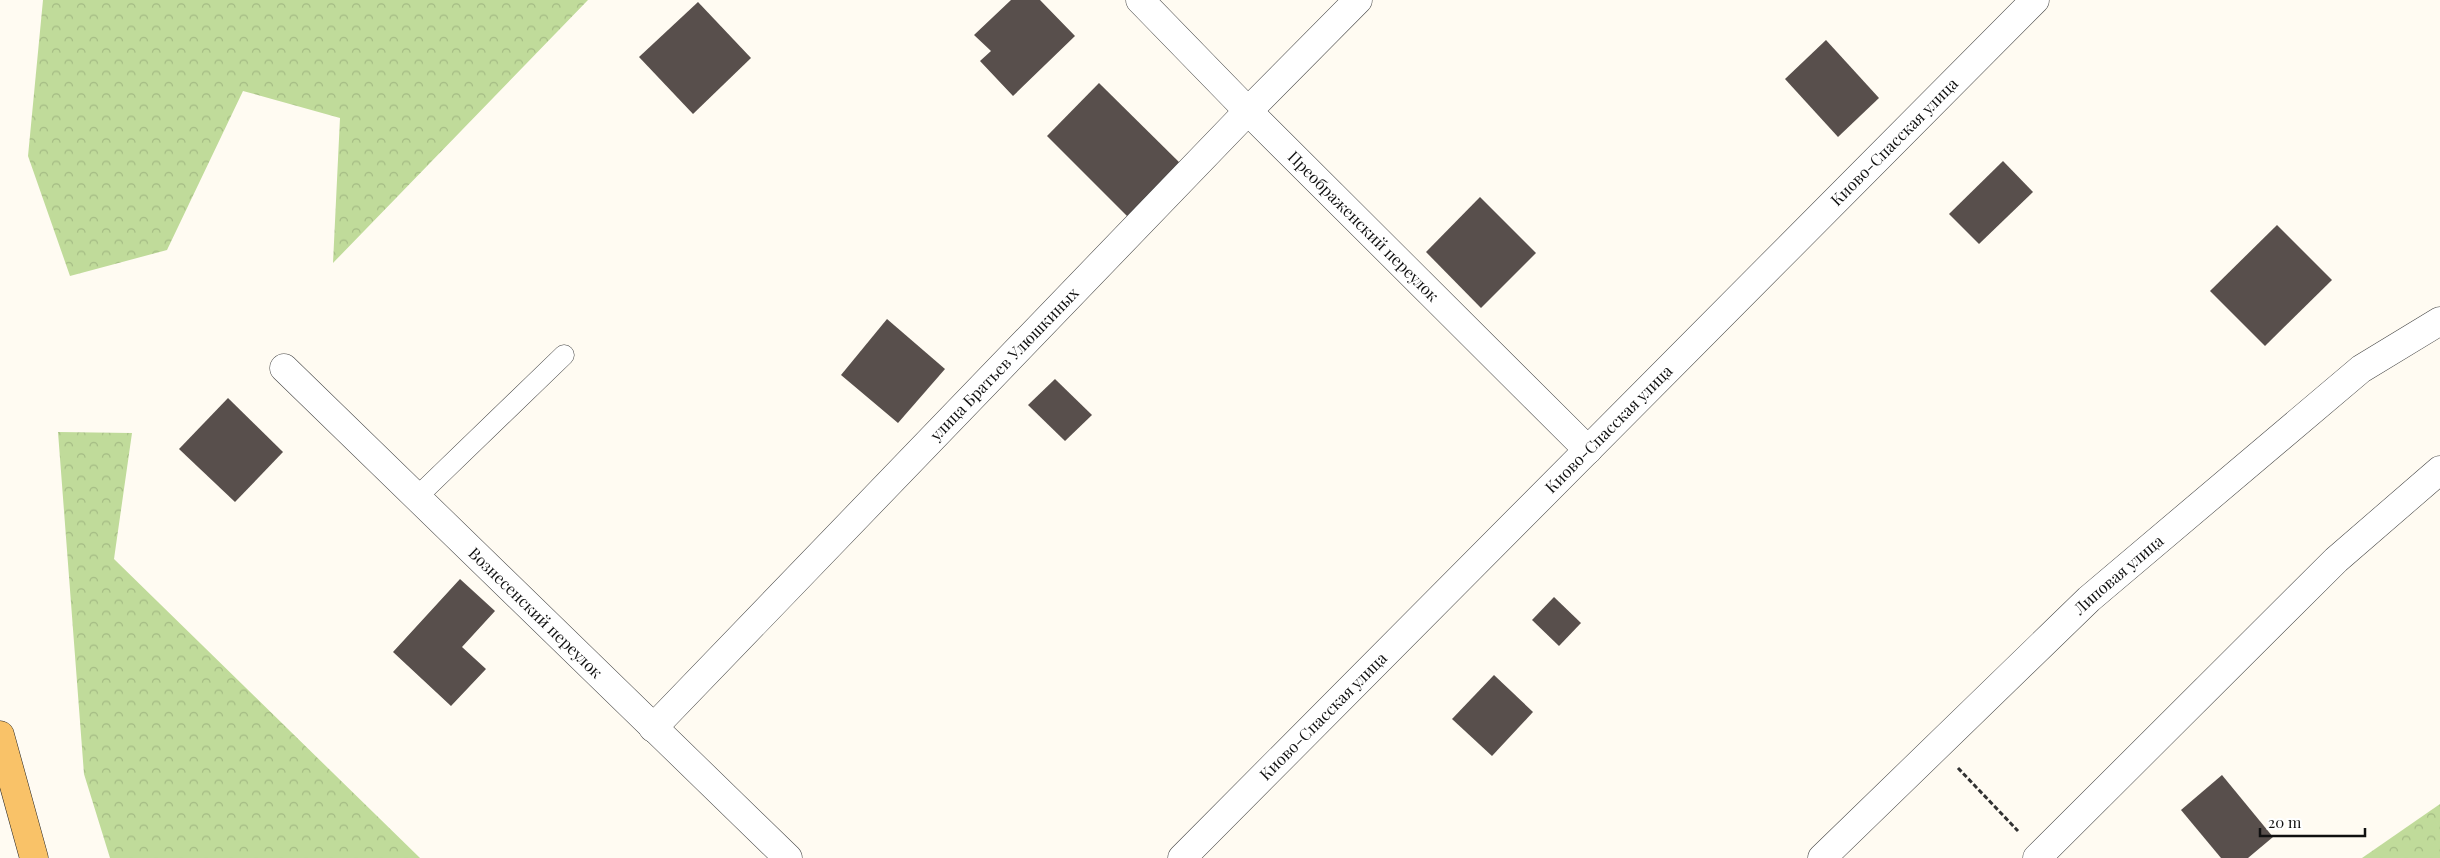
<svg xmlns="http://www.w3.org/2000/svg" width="2440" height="858" viewBox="0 0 2440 858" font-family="'Playfair Display',serif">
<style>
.forest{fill:url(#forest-crowns)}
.building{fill:#584f4c}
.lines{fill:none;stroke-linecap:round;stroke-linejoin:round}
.lane-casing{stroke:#434343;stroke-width:21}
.street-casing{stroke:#434343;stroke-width:29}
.primary-casing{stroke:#212121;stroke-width:29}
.path{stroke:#323232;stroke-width:3;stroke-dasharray:5 2.5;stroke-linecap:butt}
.lane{stroke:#fff;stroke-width:20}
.street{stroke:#fff;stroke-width:28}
.primary{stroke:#f9c268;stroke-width:28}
.labels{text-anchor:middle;stroke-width:5;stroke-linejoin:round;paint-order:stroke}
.street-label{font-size:16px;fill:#101010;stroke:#fff}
</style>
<defs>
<pattern id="forest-crowns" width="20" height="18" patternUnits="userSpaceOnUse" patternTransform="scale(1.25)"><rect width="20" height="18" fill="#c0db9a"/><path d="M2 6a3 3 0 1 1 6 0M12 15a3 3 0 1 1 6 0" fill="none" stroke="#a4bb84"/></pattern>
</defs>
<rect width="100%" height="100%" fill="#fffbf2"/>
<g class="forest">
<polygon points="43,0 588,0 333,263 340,118 243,91 167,250 70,276 28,156"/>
<polygon points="58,432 132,433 114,559 420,858 110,858 84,774"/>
<polygon points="2440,804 2440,858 2362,858"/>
</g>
<g class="building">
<polygon points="1011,0 1040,0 1075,36 1013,96 980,61 991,51 974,35"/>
<polygon points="698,2 751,58 693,114 639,57"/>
<polygon points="1826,40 1879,98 1838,137 1785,79"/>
<polygon points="1099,83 1183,166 1130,219 1047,136"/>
<polygon points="2003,161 2033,192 1979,244 1949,214"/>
<polygon points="1480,197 1536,253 1481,308 1426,252"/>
<polygon points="2277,225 2332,280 2265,346 2210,291"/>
<polygon points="887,319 945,369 898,423 841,375"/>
<polygon points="1055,379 1092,415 1065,441 1028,405"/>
<polygon points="228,398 283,452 235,502 179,449"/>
<polygon points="460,579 495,611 462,647 486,669 451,706 393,652"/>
<polygon points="1554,597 1581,623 1559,646 1532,620"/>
<polygon points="1494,675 1533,712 1492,756 1452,719"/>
<polygon points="2222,775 2273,837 2248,858 2221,858 2181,810"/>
</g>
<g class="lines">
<defs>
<polyline id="lane" points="417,497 564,355"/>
<g id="street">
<path id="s1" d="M1140,0l108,111 340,339"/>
<path id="s2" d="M284,368l504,490"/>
<path id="s3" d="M653,728l595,-617 110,-111"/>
<path id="s4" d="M1182,858l853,-858"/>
<path id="s5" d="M1822,858l267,-259 272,-230 79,-48"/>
<polyline points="2037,858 2336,560 2440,470"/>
</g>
<polyline id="primary" points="0,735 34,858"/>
</defs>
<use href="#lane" class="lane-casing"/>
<use href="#street" class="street-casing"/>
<use href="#primary" class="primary-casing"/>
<polyline class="path" points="1958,768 2018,831"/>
<use href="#lane" class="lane"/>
<use href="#street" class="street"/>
<use href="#primary" class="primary"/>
</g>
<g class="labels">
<g class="street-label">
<text dy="6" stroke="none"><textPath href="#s4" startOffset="1010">Киово-Спасская улица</textPath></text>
<text dy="6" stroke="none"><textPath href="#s1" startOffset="318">Преображенский переулок</textPath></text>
<text dy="6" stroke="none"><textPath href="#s3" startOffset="506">улица Братьев Улюшкиных</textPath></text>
<text dy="6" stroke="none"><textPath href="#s4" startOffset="605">Киово-Спасская улица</textPath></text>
<text dy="6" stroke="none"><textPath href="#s5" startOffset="410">Липовая улица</textPath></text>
<text dy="6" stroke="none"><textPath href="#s2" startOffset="351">Вознесенский переулок</textPath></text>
<text dy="6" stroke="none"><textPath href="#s4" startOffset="200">Киово-Спасская улица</textPath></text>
</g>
</g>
<path d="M2260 828v8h105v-8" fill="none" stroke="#101010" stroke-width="2.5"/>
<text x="2268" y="828" font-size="15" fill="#101010" stroke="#ffffff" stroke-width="4" paint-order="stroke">20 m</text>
</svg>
